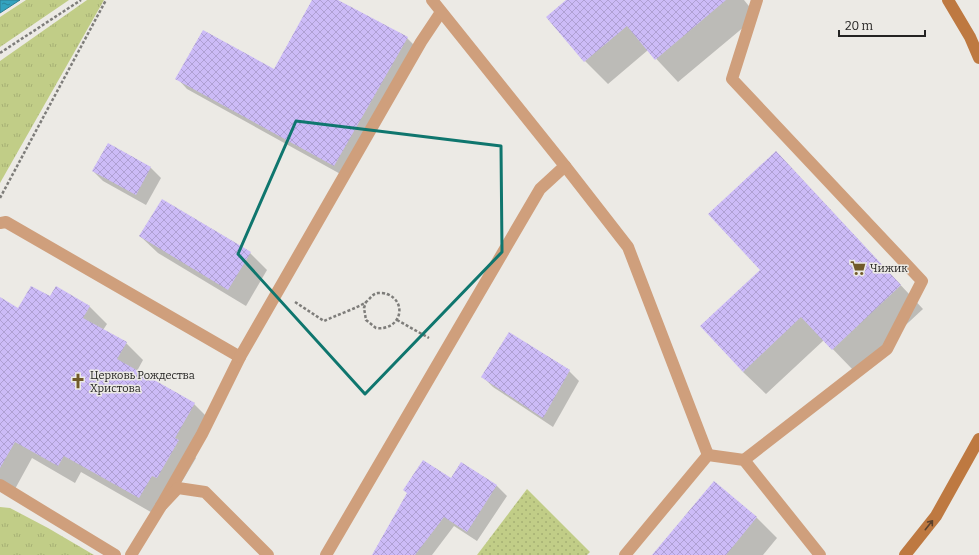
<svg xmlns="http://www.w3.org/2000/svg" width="979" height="555" viewBox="0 0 979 555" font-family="Bitter,serif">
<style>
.grass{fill:url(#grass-tufts)}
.park{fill:url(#park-dots)}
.water{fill:url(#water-ripples);stroke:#2e7d90}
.shadow{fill:#0003}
.building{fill:url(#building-cross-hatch)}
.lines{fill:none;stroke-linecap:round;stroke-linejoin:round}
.path{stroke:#7e7d7a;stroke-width:2.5;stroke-dasharray:3 2;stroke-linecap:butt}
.lane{stroke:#cf9f7c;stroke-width:12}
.secondary{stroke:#be7941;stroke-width:12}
.oneway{stroke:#5a412d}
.marked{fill:none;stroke:#0f766e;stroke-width:3;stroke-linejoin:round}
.labels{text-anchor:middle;stroke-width:3;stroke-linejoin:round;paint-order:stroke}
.poi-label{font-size:11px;fill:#242322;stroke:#eceae5;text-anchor:start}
</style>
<defs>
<pattern id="grass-tufts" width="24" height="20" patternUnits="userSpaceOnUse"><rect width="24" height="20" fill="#c1cd87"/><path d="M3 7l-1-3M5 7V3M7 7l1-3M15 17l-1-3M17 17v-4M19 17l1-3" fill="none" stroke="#a6b074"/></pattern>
<pattern id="park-dots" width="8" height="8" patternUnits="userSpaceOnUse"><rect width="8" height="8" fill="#c1cd87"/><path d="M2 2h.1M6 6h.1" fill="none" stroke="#a6b074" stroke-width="1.8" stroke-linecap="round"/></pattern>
<pattern id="water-ripples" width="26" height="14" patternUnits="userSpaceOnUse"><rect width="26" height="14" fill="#33a3bf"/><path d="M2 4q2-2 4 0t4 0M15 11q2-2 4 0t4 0" fill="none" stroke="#2b849b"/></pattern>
<pattern id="building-cross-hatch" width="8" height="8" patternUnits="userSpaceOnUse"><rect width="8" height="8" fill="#ccbbf7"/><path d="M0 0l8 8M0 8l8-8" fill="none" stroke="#afa0d3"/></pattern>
</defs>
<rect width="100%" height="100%" fill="#eceae5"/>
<g class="grass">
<polygon points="26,0 69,0 0,47 0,17"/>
<polygon points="87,0 104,0 0,183 0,61"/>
<polygon points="0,507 10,508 48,528 94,555 0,555"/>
</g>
<polygon class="park" points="527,489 590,552 587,555 477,555"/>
<polygon class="water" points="0,0 20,0 0,13"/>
<g class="shadow">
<polygon points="313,0 336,0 407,38 417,48 344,176 187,89 177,78 274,70"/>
<polygon points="567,0 744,0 757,16 678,82 648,50 608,84 585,61 548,17"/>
<polygon points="108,144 151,168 161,178 146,205 103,181 93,171"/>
<polygon points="798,175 923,309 855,372 824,340 766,394 743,372 762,270"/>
<polygon points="140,236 250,253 267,270 246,306 158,253"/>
<polygon points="56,287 90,307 107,324 103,330 126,343 143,360 137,371 194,404 211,421 192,454 196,458 174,495 156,515 81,472 75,483 32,458 15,489 0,480 0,298 18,309 50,298"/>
<polygon points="569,371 579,381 553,427 493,387 483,377"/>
<polygon points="462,464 497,486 507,496 477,541 454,526 432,555 373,555 451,479"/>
<polygon points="714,482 757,518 777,538 763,555 654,555"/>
</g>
<g class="building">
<polygon points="312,0 338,0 408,37 334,166 175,79 203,30 274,69"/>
<polygon points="566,0 726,0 655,60 627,26 584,62 546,17"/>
<polygon points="108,143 151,167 136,195 92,171"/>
<polygon points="776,151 901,285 832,350 801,317 743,372 700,326 760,270 708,214"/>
<polygon points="162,199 251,252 228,290 139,236"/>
<polygon points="31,286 50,296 56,286 90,306 83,318 127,342 117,359 195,403 175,438 179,440 157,478 152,476 139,498 64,456 58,466 15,442 0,468 0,297 18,308"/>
<polygon points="509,332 570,370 543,418 481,377"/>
<polygon points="423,460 451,478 461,462 497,485 467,532 444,517 415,555 372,555 407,493 403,490"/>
<polygon points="714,481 757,517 726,555 652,555"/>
</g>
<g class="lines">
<g class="path">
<polyline points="0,53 81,0"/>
<polyline points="0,198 106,0"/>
<path d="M295,302l29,19c10,-5 34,-13 42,-19 4,-3 6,-8 12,-9 3,0 7,0 9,1 21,8 14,37 -11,34l-10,-8 -2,-12 2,-6"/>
<polyline points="397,320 429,338"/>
</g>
<g class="lane">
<polyline points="565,166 628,247 708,455"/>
<polyline points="0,223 6,222 240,357 202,434 161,506"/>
<polyline points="240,357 421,42 441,12"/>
<polyline points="744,460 887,349 922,281 732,79 757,0"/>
<polyline points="0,485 115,555"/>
<polyline points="131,555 161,506 178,488 205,492 268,555"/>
<polyline points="326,555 540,189 565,166 432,0"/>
<polyline points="625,555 708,455 744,460 820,555"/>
</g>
<g class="secondary">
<polyline points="948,0 970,37 979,58"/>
<polyline points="905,555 936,516 979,439"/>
</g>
</g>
<defs><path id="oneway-shaft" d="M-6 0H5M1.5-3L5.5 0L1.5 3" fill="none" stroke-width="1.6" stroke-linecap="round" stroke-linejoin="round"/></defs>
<use class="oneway" href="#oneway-shaft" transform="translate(929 525) rotate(-51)"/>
<path class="marked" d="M296,121l205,25 1,106 -137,142 -127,-140z"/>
<defs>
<symbol id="supermarket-bare" viewBox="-9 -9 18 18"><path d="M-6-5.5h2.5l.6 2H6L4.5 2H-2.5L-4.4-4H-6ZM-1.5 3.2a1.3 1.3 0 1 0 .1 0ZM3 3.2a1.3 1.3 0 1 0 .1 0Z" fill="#715a2a" stroke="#eceae5" stroke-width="2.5" paint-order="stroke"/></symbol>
<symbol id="church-bare" viewBox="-9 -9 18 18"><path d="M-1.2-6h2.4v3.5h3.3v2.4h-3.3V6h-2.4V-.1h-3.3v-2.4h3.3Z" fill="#715a2a" stroke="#eceae5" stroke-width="2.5" paint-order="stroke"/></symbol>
</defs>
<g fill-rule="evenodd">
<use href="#supermarket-bare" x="847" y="257" width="22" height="22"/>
<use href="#church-bare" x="67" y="370" width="22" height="22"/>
</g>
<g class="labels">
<g class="poi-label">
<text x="870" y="272">Чижик</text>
<text x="90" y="379">Церковь Рождества<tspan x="90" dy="13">Христова</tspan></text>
</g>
</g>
<path d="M839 30v6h86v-6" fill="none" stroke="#242322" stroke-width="2"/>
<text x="845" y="30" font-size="12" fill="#242322" stroke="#eceae5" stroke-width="3" paint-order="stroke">20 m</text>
</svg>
